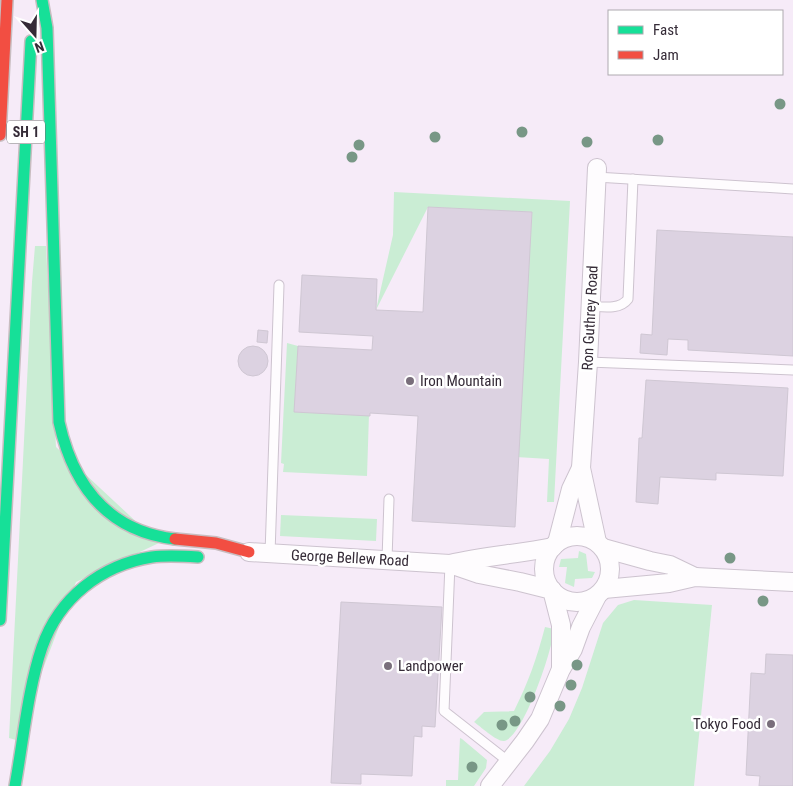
<svg xmlns="http://www.w3.org/2000/svg" width="793" height="786" viewBox="0 0 793 786" font-family="'Roboto Condensed',sans-serif">
<style>
.green{fill:#caedd4}
.building{fill:#dcd2e1;stroke:#cfc7d3}
.lines{fill:none;stroke-linecap:round;stroke-linejoin:round}
.lane-casing{stroke:#cdc3cf;stroke-width:11}
.street-casing{stroke:#cdc3cf;stroke-width:20}
.fast-casing{stroke:#c8bdc0;stroke-width:14}
.jam-casing{stroke:#c8bdc0;stroke-width:14}
.lane{stroke:#fefcfe;stroke-width:9}
.street{stroke:#fefcfe;stroke-width:18}
.fast{stroke:#16e098;stroke-width:11}
.jam{stroke:#f24e42;stroke-width:11}
.tree{fill:#789786}
.poi-dot{fill:#796e7b;stroke:#fff;stroke-width:2}
.labels{text-anchor:middle;stroke-width:5;stroke-linejoin:round;paint-order:stroke}
.shield{fill:#fff;stroke:#726b73;stroke-width:1}
.shield-label{font-size:14px;font-weight:bold;fill:#352b37}
.street-label{font-size:15px;fill:#352b37;stroke:#fff}
.poi-label{font-size:15px;fill:#352b37;stroke:#fff;text-anchor:start}
</style>
<rect width="100%" height="100%" fill="#f6ebf8"/>
<g class="green">
<polygon points="394,192 570,201 554,502 547,502 549,459 516,457 532,212 428,207 376,310 393,235"/>
<polygon points="35,246 46,246 56,447 159,543 76,582 16,740 9,738 32,282"/>
<polygon points="287,343 298,346 295,412 369,414 367,476 283,472 284,464 281,463"/>
<polygon points="281,515 377,519 376,541 280,536"/>
<polygon points="579,551 586,554 588,571 595,572 592,578 575,579 574,587 565,583 567,567 559,567 561,559 578,558"/>
<polygon points="634,600 712,605 694,786 524,786 550,751 569,719 582,688 603,623 618,605"/>
<path d="M545,627l9,2c-1,20 -31,109 -50,112 -7,1 -24,-15 -30,-19l10,-10 30,-1c14,-28 23,-53 31,-84z"/>
<polygon points="460,738 462,739 487,760 486,768 474,786 446,786 446,780 458,780"/>
</g>
<g class="building">
<polygon points="428,207 532,212 515,527 412,521 418,416 370,413 370,416 294,412 298,346 372,350 373,336 299,332 302,275 377,279 376,310 423,312"/>
<polygon points="657,230 793,237 793,356 688,350 688,340 668,339 667,355 640,353 641,334 652,335"/>
<polygon points="258,330 268,331 267,343 257,342"/>
<circle cx="253" cy="361" r="15"/>
<polygon points="646,380 788,388 783,476 716,473 716,480 660,477 658,504 636,502 639,438 642,438"/>
<polygon points="341,602 442,607 435,727 422,726 422,737 414,736 412,776 361,774 361,784 331,783"/>
<polygon points="766,654 793,655 793,786 759,786 760,776 746,775 751,673 765,674"/>
</g>
<g class="lines">
<defs>
<g id="lane">
<polyline points="596,177 793,189"/>
<path d="M590,306c13,1 30,4 38,-7l5,-120"/>
<polyline points="588,362 793,370"/>
<polyline points="270,554 279,285"/>
<polyline points="387,560 389,499"/>
<polyline points="450,564 444,711 509,762"/>
</g>
<g id="street">
<polyline points="597,168 588,362 581,468 597,542"/>
<circle cx="577" cy="569" r="33"/>
<polyline points="557,543 571,489 581,468"/>
<polyline points="603,548 650,561 670,565 695,577"/>
<polyline points="249,552 450,564 479,574 520,582 552,590 561,625 561,669"/>
<path d="M450,564c34,-8 69,-10 103,-17"/>
<polyline points="604,589 669,583 695,577 793,582"/>
<polyline points="490,786 525,741 540,719 561,669 573,649 581,627 597,596"/>
</g>
<g id="fast">
<path d="M42,0l5,28 12,394c14,63 48,109 116,117"/>
<polyline points="0,620 31,41"/>
<path d="M15,786c8,-44 13,-98 27,-139 17,-49 59,-82 110,-90 15,-2 31,-1 46,0"/>
</g>
<g id="jam">
<polyline points="0,135 7,0"/>
<polyline points="175,539 216,543 249,552"/>
</g>
</defs>
<use href="#lane" class="lane-casing"/>
<use href="#street" class="street-casing"/>
<use href="#fast" class="fast-casing"/>
<use href="#jam" class="jam-casing"/>
<use href="#lane" class="lane"/>
<use href="#street" class="street"/>
<use href="#fast" class="fast"/>
<use href="#jam" class="jam"/>
</g>
<g class="tree">
<circle cx="780" cy="104" r="5.5"/>
<circle cx="522" cy="132" r="5.5"/>
<circle cx="435" cy="137" r="5.5"/>
<circle cx="658" cy="140" r="5.5"/>
<circle cx="587" cy="142" r="5.5"/>
<circle cx="359" cy="145" r="5.5"/>
<circle cx="352" cy="157" r="5.5"/>
<circle cx="730" cy="558" r="5.5"/>
<circle cx="763" cy="601" r="5.5"/>
<circle cx="577" cy="665" r="5.5"/>
<circle cx="571" cy="685" r="5.5"/>
<circle cx="530" cy="697" r="5.5"/>
<circle cx="560" cy="706" r="5.5"/>
<circle cx="515" cy="721" r="5.5"/>
<circle cx="502" cy="725" r="5.5"/>
<circle cx="472" cy="767" r="5.5"/>
</g>
<g class="poi-dot">
<circle cx="410" cy="381" r="5"/>
<circle cx="388" cy="666" r="5"/>
<circle cx="771" cy="724" r="5"/>
</g>
<g class="labels">
<rect class="shield" x="7" y="120.5" width="38" height="23" rx="4"/>
<g class="shield-label">
<text x="26" y="137">SH 1</text>
</g>
<g class="street-label">
<text transform="translate(590 318) rotate(-87)" y="5">Ron Guthrey Road</text>
<text transform="translate(350 558) rotate(3)" y="5">George Bellew Road</text>
</g>
<g class="poi-label">
<text x="420" y="386">Iron Mountain</text>
<text x="398" y="671">Landpower</text>
<text x="761" y="729" text-anchor="end">Tokyo Food</text>
</g>
</g>
<rect x="608" y="10" width="175" height="65" fill="#ffffff" stroke="#aeaaaf"/>
<rect x="618" y="26" width="25" height="8" fill="#16e098" stroke="#aeaaaf"/>
<text x="653" y="35" font-size="15" fill="#352b37">Fast</text>
<rect x="618" y="51" width="25" height="8" fill="#f24e42" stroke="#aeaaaf"/>
<text x="653" y="60" font-size="15" fill="#352b37">Jam</text>
<g transform="translate(35 35) rotate(160)" stroke="#ffffff" stroke-width="4" paint-order="stroke">
<path d="M0-4L9 19L0 12L-9 19Z" fill="#352b37"/>
<text y="-8" font-size="14" font-weight="bold" text-anchor="middle" fill="#352b37">N</text>
</g>
</svg>
